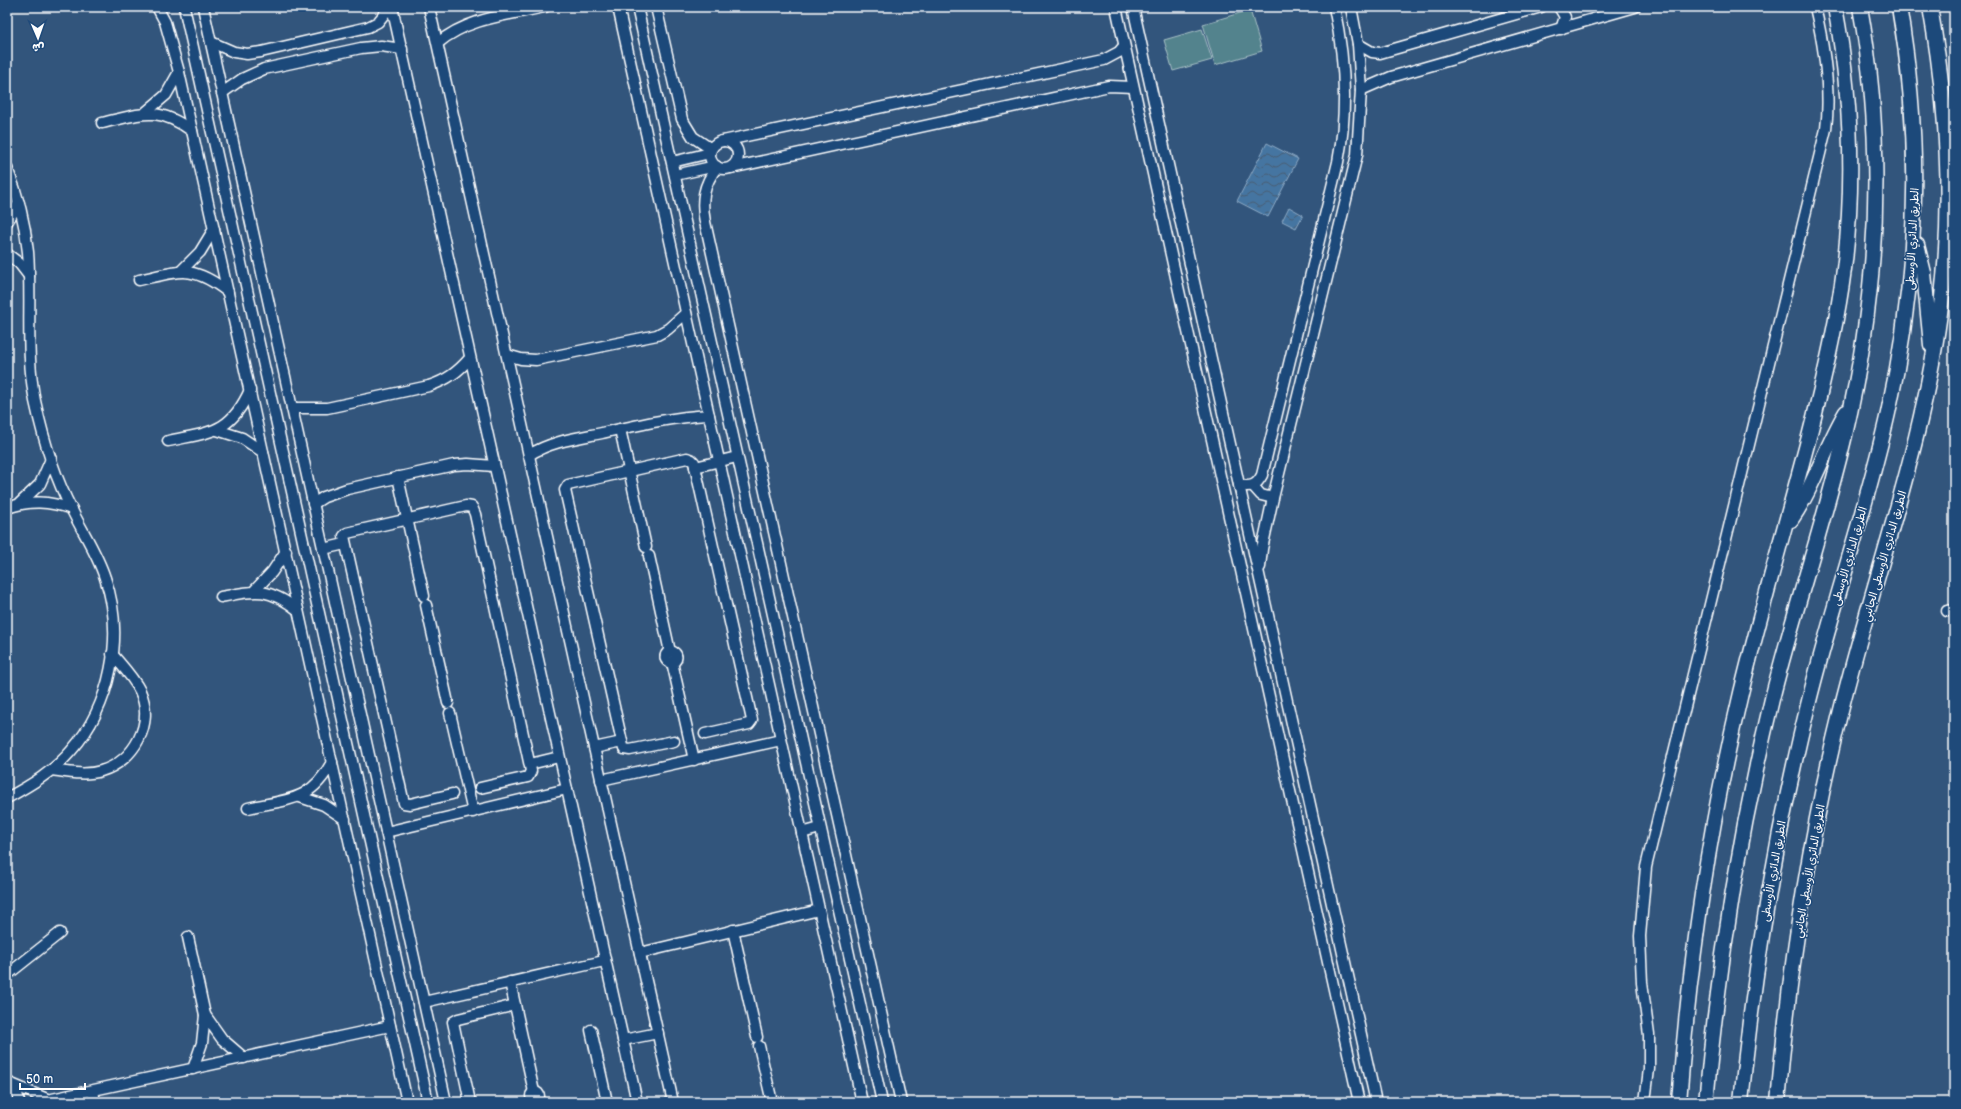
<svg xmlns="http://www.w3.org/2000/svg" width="1961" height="1109" viewBox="0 0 1961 1109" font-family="'Balsamiq Sans','Playpen Sans Arabic',sans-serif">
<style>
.pitch{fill:#53838d;stroke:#a9c1c6}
.water{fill:url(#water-waves);stroke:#8facc7}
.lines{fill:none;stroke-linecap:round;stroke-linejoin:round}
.minor-casing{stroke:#fff;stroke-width:13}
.highway-casing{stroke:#fff;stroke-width:17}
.minor{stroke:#1f4a7a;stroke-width:10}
.highway{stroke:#1f4a7a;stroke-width:14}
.labels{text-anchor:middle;stroke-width:3;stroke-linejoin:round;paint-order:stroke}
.street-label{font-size:11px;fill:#fff;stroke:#1f4a7a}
</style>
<defs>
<pattern id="water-waves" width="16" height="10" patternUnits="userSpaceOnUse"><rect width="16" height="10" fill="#4474a1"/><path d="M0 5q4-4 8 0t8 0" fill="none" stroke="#485e72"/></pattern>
</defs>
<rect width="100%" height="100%" fill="#32557c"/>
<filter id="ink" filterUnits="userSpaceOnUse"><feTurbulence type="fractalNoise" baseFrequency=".025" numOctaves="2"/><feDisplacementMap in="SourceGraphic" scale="8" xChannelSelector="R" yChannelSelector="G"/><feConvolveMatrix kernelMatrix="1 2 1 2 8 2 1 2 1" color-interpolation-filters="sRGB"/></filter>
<g filter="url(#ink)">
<g class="pitch">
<polygon points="1250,10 1262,51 1215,65 1203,24"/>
<polygon points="1202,29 1212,60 1173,71 1164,40"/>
</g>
<g class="water">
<polygon points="1267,143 1298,159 1268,217 1237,201"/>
<polygon points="1289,207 1303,215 1296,228 1282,221"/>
</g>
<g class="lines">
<defs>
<g id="minor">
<polyline points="157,7 165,22 179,72 407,1102"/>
<polyline points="184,7 428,1102"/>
<polyline points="203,7 446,1102"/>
<polyline points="392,7 637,1102"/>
<polyline points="429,7 673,1102"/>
<polyline points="618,7 862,1102"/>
<polyline points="637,7 882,1102"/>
<polyline points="656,7 682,119 693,137 711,149"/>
<polyline points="1116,7 1359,1102"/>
<polyline points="1133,7 1376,1102"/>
<polyline points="1559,7 1565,17 1561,29"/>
<polyline points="211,42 234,52 247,54 261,52 368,27 378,22 390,7"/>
<path d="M438,43c29,-25 70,-28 107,-36"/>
<polyline points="1358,44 1372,52 1380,53 1541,7"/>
<polyline points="1361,90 1391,77 1635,7"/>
<polyline points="222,93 242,79 264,69 361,48 381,46 402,49"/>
<polyline points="146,112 166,95 179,72"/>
<path d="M102,123c40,-9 54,-18 90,8"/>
<circle cx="724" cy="155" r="14"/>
<polyline points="723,141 1104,60 1119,52 1124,46"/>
<polyline points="672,162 710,153"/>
<path d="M717,167c-14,18 -16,34 -12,55l196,880"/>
<path d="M7,168c11,27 18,55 21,84 4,50 -3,99 7,149 8,37 19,75 37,109 11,23 25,43 33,68 20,57 6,128 -34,173 -18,21 -40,34 -64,47"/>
<polyline points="731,168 1109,86 1133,87"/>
<polyline points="675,175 716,166"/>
<polyline points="7,222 19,203"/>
<polyline points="7,254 19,263 29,276"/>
<polyline points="181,271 200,252 214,229"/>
<path d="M139,280c41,-9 53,-16 89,12"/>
<polyline points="507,355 521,359 536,360 657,335 668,329 686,313"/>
<path d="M292,408h35l102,-22c18,-6 29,-14 41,-28"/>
<polyline points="620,429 646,547"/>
<polyline points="217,430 242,438 263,452"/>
<path d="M168,441c42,-9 62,-7 82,-51"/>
<path d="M529,455c22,-14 48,-17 73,-22 36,-8 71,-16 107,-18"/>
<polyline points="695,467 737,457"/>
<polyline points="398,477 424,596"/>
<path d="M1239,485c12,3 18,0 23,-10l76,-313c10,-52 7,-104 -4,-155"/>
<polyline points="1253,486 1261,495 1273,498"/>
<polyline points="20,503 40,484 51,459"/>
<polyline points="313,504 324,497 347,489 454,465 468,464 494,466"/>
<path d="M7,508c23,-8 42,-7 65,1"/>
<polyline points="323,549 345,544"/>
<polyline points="649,556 670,652"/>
<polyline points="1260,567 1262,549 1273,498 1357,155 1361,90 1358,44 1351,7"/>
<polyline points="255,590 272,572 286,551"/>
<path d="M221,597c36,-7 47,-10 77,13"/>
<polyline points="426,605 448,703"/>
<polyline points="1947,611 1954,610"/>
<circle cx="671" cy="657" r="5.5"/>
<polyline points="672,662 694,760"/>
<polyline points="450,713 473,812"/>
<polyline points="674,741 630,750 624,749 623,746 565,490 568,485 687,458 692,460 694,462 752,720 749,724 705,734"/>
<polyline points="594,748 622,742"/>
<polyline points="530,764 559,757"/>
<path d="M52,770c15,2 33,6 49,1 33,-10 54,-47 39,-80 -7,-14 -18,-25 -28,-37"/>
<polyline points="601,780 781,740"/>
<polyline points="452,794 410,804 404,803 403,799 344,536 347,533 466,506 472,507 475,514 531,771 528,777 480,788"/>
<polyline points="300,797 324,805 345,819"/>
<path d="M248,808c40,-9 63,-6 84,-46"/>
<polyline points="386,832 567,789"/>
<polyline points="802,833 820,828"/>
<polyline points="733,930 757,1037"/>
<polyline points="188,937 205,1015 202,1043 193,1069"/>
<polyline points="640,953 819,910"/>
<polyline points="7,975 60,933"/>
<polyline points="510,982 534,1092"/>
<polyline points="424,1002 604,961"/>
<polyline points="205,1015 222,1039 244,1058"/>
<polyline points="591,1030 607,1102"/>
<polyline points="623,1040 658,1033"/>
<polyline points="759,1046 772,1102"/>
<polyline points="7,1082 47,1099"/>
<polyline points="10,1085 17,1093 19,1102"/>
<polyline points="93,1091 95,1102"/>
<circle cx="535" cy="1096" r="4"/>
<polyline points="38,1102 390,1026"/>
<polyline points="470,1102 453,1022 458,1019 515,1005"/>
<path d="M1645,1102l4,-33v-34l-7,-52 -2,-47 6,-69 180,-738c5,-40 -2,-83 -11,-122"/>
</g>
<g id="highway">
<polyline points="1917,245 1924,273 1931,345"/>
<path d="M1791,520c23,-33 34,-73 55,-108"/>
<path d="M1679,1102c10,-138 30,-275 62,-409 21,-87 46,-173 69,-260 14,-54 27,-108 34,-164 11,-87 7,-176 -9,-262"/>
<path d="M1706,1102c12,-136 34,-270 66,-403 22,-89 52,-175 73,-264 33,-141 41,-285 15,-428"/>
<path d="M1741,1102c13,-134 35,-267 67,-397 24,-98 58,-194 80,-292 30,-134 35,-270 11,-406"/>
<path d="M1778,1102c11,-132 31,-263 63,-392 34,-138 85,-272 101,-413 11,-96 5,-195 -12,-290"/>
</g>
</defs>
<use href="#minor" class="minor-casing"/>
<use href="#highway" class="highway-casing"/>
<use href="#minor" class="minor"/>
<use href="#highway" class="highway"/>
</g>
</g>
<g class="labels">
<g class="street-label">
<text transform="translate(1912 239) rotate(-87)" y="4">الطريق الدائري الأوسطى</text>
<text transform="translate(1849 556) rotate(-74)" y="4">الطريق الدائري الأوسطى</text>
<text transform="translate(1884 556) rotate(-74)" y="4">الطريق الدائري الأوسطى الجانبي</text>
<text transform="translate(1773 871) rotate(-80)" y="4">الطريق الدائري الأوسطى</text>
<text transform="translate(1809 871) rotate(-80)" y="4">الطريق الدائري الأوسطى الجانبي</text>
</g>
</g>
<rect width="1961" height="1109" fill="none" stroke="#1f4a7a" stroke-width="24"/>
<rect x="12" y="12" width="1937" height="1085" fill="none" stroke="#fff" stroke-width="1.5" filter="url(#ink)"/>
<g transform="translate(38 38) rotate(178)" stroke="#1f4a7a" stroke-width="3" paint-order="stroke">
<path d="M0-3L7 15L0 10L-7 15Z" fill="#ffffff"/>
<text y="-6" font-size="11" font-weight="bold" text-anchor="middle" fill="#ffffff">ش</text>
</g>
<path d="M20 1083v6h65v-6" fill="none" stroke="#ffffff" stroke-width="2"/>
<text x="26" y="1083" font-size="12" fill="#ffffff" stroke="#1f4a7a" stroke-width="3" paint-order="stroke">50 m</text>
</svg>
